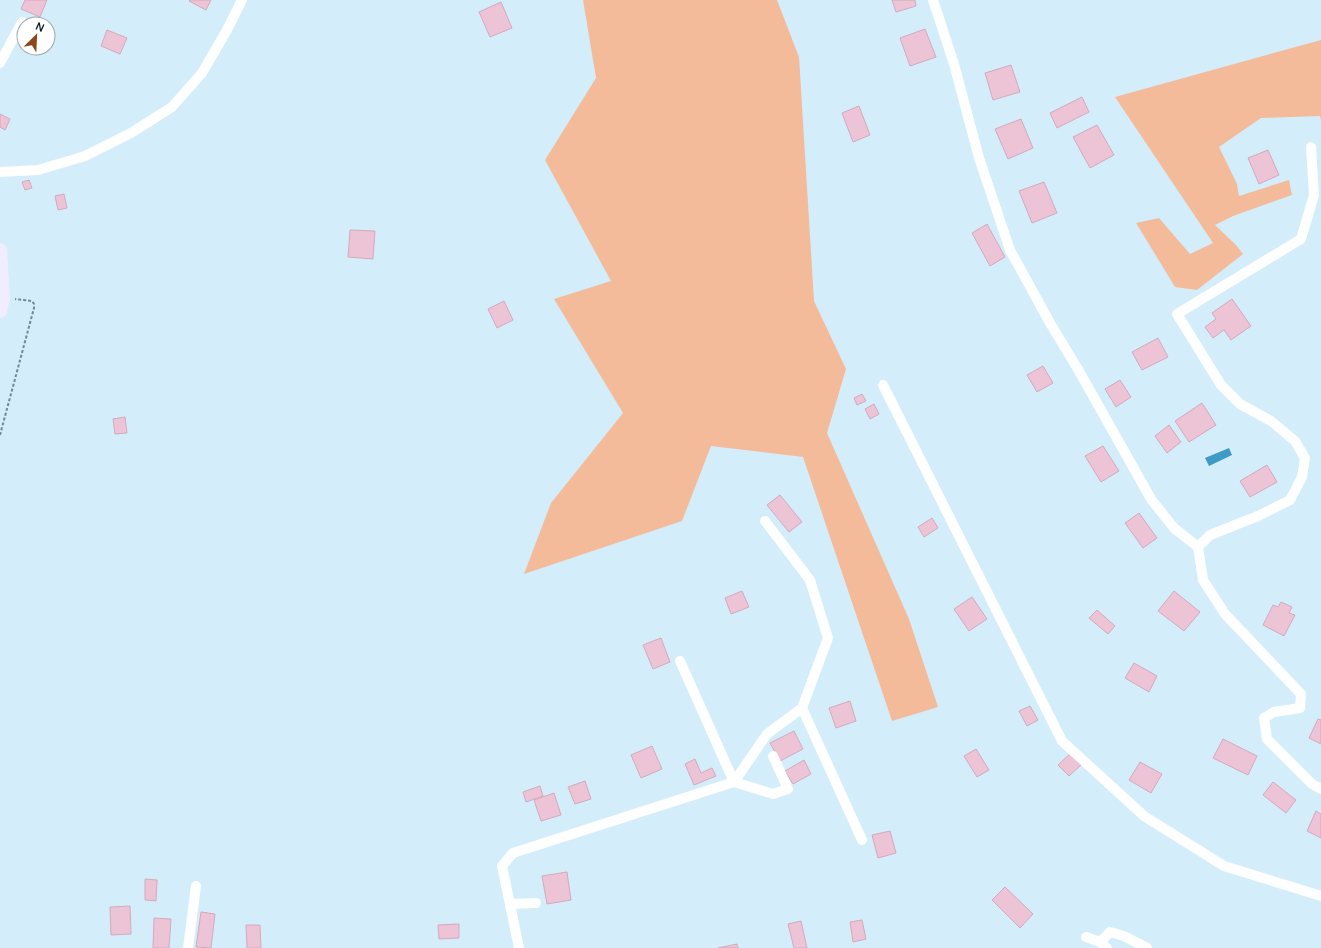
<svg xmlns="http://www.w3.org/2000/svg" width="1321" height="948" viewBox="0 0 1321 948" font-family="Manrope,sans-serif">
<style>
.green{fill:#f3bb9a}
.water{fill:#3e9bc6}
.building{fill:#edc4d5;stroke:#d3aabb}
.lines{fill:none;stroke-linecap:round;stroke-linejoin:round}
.path{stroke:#748892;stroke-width:2;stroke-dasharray:3 2;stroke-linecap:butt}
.street{stroke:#fff;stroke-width:10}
.secondary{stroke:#f0edfe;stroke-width:14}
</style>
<rect width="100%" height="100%" fill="#d4edfa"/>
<g class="green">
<polygon points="583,0 777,0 799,57 814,301 846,369 827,433 909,619 938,707 892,721 803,457 711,446 682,521 524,574 551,503 623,413 554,299 611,281 545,160 596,78"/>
<polygon points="1321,40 1321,120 1320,116 1261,118 1219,147 1237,184 1239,196 1289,180 1292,195 1233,216 1215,225 1236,245 1243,254 1197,290 1175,287 1136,223 1159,218 1190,254 1213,243 1115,97"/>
</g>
<polygon class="water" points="1229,448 1232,455 1209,466 1205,458"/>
<g class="building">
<polygon points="25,0 47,0 40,17 21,9"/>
<polygon points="190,0 211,0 206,10 189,1"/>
<polygon points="892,0 915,0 916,6 896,12"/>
<polygon points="501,2 512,28 490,37 479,12"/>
<polygon points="925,29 936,57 910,66 900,38"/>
<polygon points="107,30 127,38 120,54 101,46"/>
<polygon points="1011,65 1020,92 993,100 985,73"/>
<polygon points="1082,97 1089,112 1057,128 1050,113"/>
<polygon points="859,106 870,135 853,142 842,113"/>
<polygon points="0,114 10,119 5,130 0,127"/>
<polygon points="1021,119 1033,148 1008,159 995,129"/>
<polygon points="1097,125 1114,155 1090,168 1073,137"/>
<polygon points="1268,150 1279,175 1259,184 1248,158"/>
<polygon points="29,180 32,188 25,190 22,182"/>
<polygon points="1044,182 1057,213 1032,223 1019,191"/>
<polygon points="64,194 67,208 58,210 55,196"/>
<polygon points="987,224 1005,257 990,266 972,233"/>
<polygon points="350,230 375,231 373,259 348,257"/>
<polygon points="1232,299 1251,326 1231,340 1224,330 1213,338 1205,327 1216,319 1212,313"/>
<polygon points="504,301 513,320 497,328 488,309"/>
<polygon points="1158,338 1168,357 1142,370 1132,352"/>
<polygon points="1043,366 1053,383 1037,392 1027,375"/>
<polygon points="1120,380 1131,397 1116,407 1105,389"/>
<polygon points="862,394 866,401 857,405 854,398"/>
<polygon points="1202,403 1216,425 1189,442 1175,421"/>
<polygon points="874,404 879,414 870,419 865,409"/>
<polygon points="125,417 127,433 115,434 113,419"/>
<polygon points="1169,425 1181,442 1167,453 1155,436"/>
<polygon points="1103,446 1119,471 1101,482 1085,456"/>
<polygon points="1267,465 1277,482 1250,497 1240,481"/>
<polygon points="780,495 802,522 789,532 767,505"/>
<polygon points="1139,513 1157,538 1143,548 1125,523"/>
<polygon points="932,518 938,528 924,537 918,527"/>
<polygon points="742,591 749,607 731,614 725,598"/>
<polygon points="1174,591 1200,612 1184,631 1158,611"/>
<polygon points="972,597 987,619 969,631 954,609"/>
<polygon points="1281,602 1292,607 1289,613 1295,615 1284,636 1263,625 1273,605 1278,607"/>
<polygon points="1097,610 1115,626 1108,634 1089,618"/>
<polygon points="661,638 670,662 653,669 643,645"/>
<polygon points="1134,663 1157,676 1149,692 1125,678"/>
<polygon points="850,701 856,721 836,728 829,708"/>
<polygon points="1030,706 1038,720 1027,726 1019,711"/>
<polygon points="1318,719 1321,720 1321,744 1309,738"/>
<polygon points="794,731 803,749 780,761 770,743"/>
<polygon points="1223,739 1257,756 1248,775 1213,758"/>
<polygon points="652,746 662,769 641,778 631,755"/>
<polygon points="976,749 989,770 977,777 964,756"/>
<polygon points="1070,754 1081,765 1069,776 1058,765"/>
<polygon points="695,759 701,773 712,768 716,776 694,785 685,764"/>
<polygon points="804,760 811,774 793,784 785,771"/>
<polygon points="1140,762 1162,774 1151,793 1129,780"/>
<polygon points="585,781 591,799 575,804 568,787"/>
<polygon points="1273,782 1296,800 1286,813 1263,795"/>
<polygon points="540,786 543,796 526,802 523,792"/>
<polygon points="554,793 561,815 541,821 534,800"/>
<polygon points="1316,811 1321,814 1321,838 1307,831"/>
<polygon points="890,831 896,853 878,858 872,835"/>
<polygon points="567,872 571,900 547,904 542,876"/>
<polygon points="145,879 157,880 156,901 145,900"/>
<polygon points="1005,887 1033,914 1020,928 992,900"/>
<polygon points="130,906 131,934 111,935 110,907"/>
<polygon points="201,912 215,914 211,948 196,947"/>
<polygon points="154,918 171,919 169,948 153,948"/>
<polygon points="862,920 866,939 853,942 850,922"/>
<polygon points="801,921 807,948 794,948 788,924"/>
<polygon points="459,924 459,938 439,939 438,925"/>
<polygon points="246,925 260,925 261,948 247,948"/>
<polygon points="737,944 738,948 718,948"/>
</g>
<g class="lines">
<polyline class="path" points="0,435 34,308 34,304 32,301 15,299"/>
<g class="street">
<polyline points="933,0 954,64 979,158 1010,250 1050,323 1079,371 1151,499 1174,528 1198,547"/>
<polyline points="0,63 22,22"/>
<polyline points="1311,147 1314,195 1301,239 1177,314 1221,385 1240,404 1271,421 1295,441 1305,458 1302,477 1290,500 1258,516 1210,535 1198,547 1203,580 1225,614 1301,694 1300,708 1274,712 1264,718 1267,739 1312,784 1321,789"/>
<polyline points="0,172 38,170 85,156 131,133 172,107 202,73 227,30 242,0"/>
<polyline points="883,385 1062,741 1144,816 1224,866 1321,896"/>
<polyline points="765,521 810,580 828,638 802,708"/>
<polyline points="773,756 788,789 773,794 734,782 767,734 802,708 862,840"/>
<polyline points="510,904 536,903"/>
<polyline points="1086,937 1100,942"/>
<polyline points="188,948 196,886"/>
<polyline points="519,948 502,866 513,853 734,782 680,661"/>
<polyline points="1107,948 1100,942 1110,932 1124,936 1147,948"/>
</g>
<polyline class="secondary" points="0,250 3,298 0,311"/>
</g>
<g transform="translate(36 36) rotate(24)"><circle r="19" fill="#ffffff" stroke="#9ea4a7"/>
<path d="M0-3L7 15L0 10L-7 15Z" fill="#8b4818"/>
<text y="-6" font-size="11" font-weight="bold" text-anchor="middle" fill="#0d1c24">N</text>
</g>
</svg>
